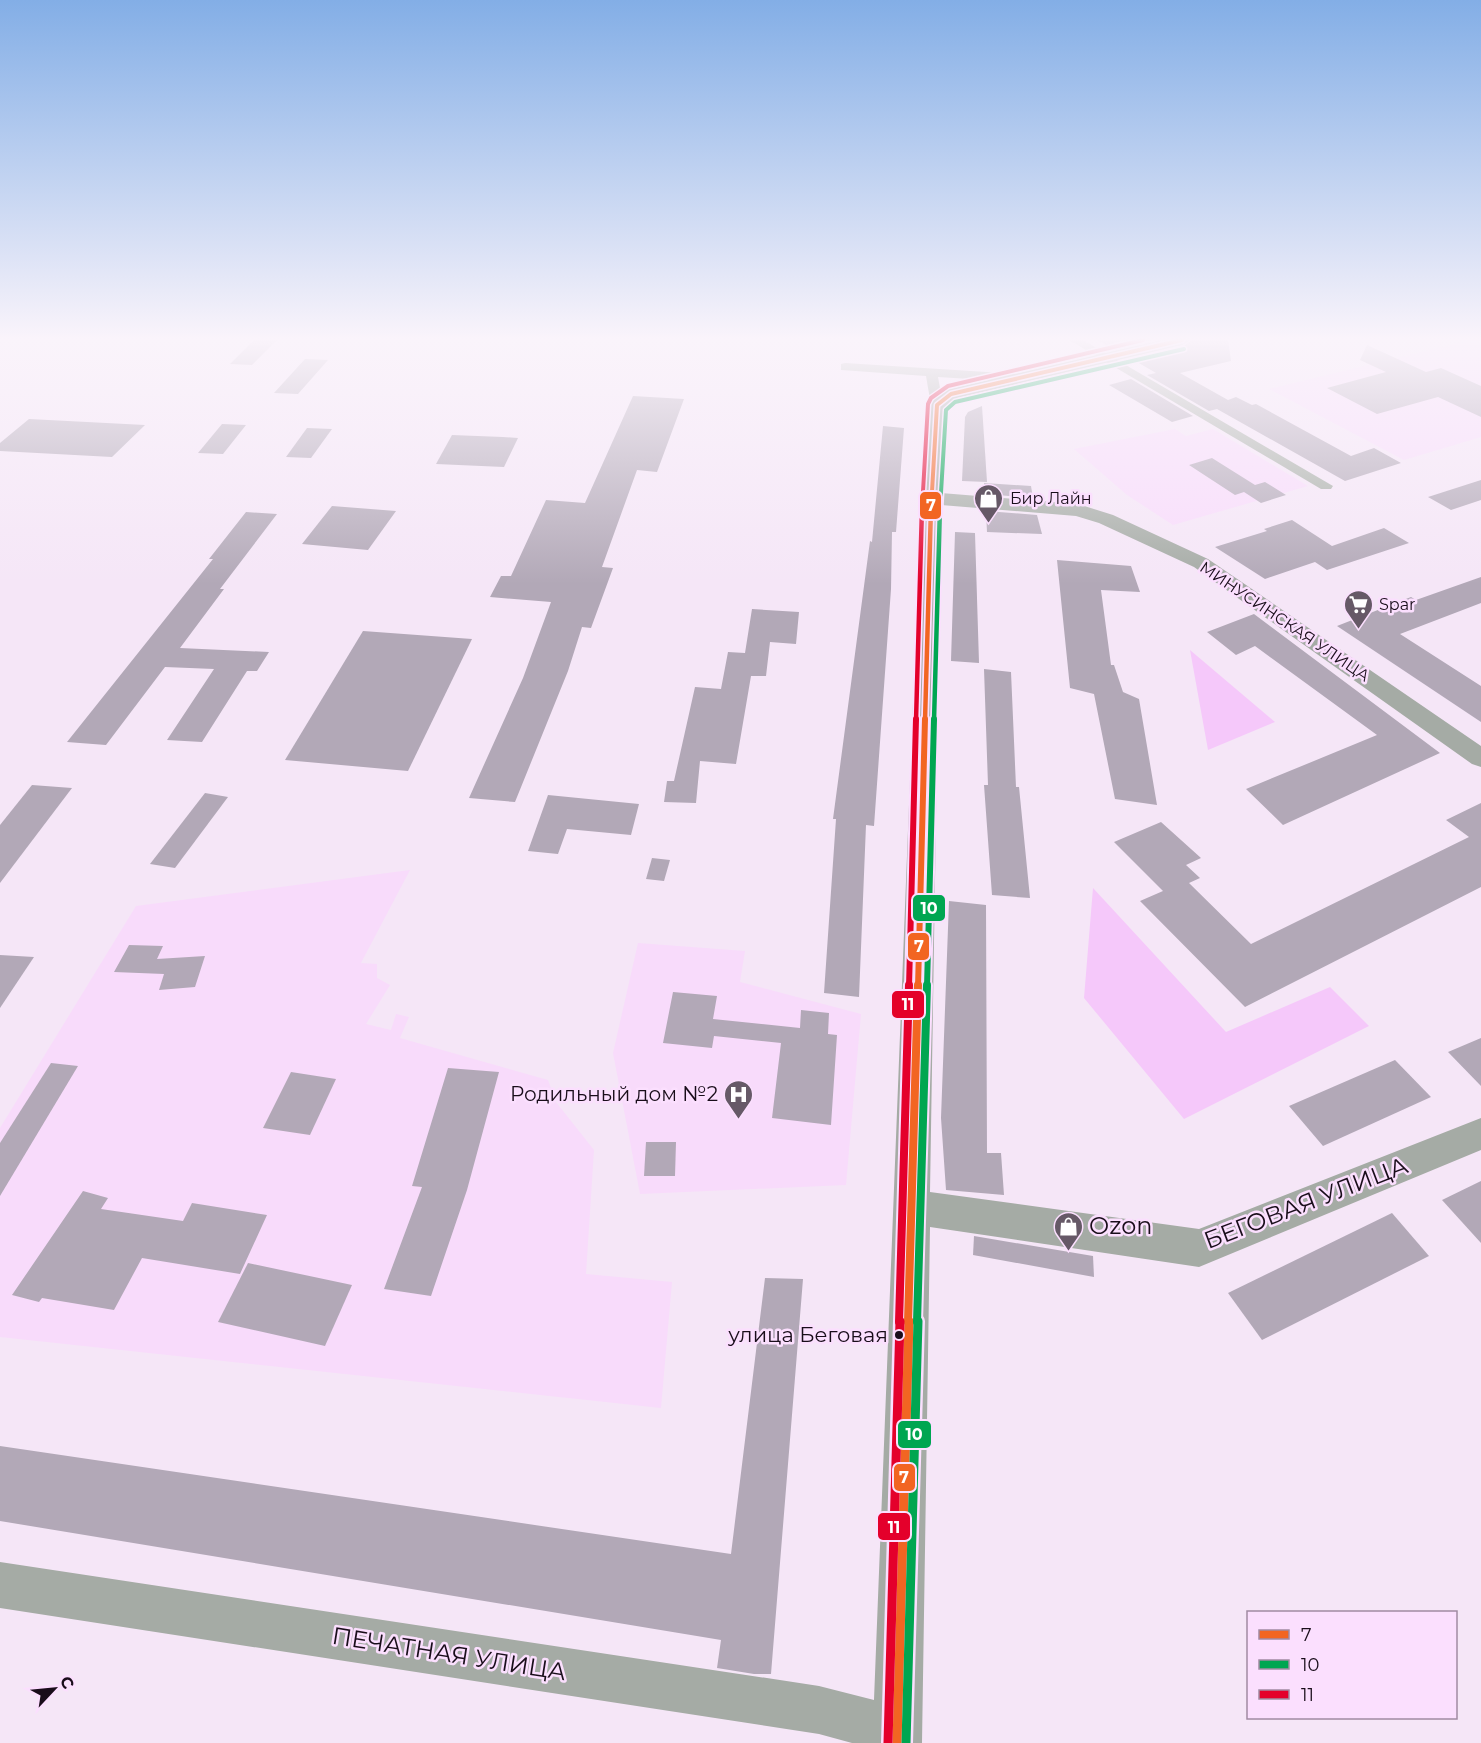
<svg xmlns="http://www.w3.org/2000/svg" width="1481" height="1743" viewBox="0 0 1481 1743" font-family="Montserrat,sans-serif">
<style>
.built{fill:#f8dbfb}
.green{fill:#f5c8fa}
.building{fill:#b2a8b7}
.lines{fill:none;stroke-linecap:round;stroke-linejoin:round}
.street{fill:#a6ada5;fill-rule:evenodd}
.secondary{fill:#a5aba5;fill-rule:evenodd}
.bus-1-far4-casing{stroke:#fbdffe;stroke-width:7}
.bus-1-far3-casing{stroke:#fbdffe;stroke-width:8}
.bus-1-far2-casing{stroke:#fbdffe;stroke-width:10}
.bus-1-far1-casing{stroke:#fbdffe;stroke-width:12}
.bus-1-casing{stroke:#fbdffe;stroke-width:14}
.bus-2-far4-casing{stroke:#fbdffe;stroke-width:7}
.bus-2-far3-casing{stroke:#fbdffe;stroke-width:8}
.bus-2-far2-casing{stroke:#fbdffe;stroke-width:10}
.bus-2-far1-casing{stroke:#fbdffe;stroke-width:12}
.bus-2-casing{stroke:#fbdffe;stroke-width:14}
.bus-3-far4-casing{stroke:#fbdffe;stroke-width:7}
.bus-3-far3-casing{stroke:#fbdffe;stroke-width:8}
.bus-3-far2-casing{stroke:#fbdffe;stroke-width:10}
.bus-3-far1-casing{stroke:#fbdffe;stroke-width:12}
.bus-3-casing{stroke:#fbdffe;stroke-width:14}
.bus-1-far4{stroke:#f26522;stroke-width:4}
.bus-1-far3{stroke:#f26522;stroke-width:4.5}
.bus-1-far2{stroke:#f26522;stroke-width:6}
.bus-1-far1{stroke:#f26522;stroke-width:8}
.bus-1{stroke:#f26522;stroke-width:9}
.bus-2-far4{stroke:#00a651;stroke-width:4}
.bus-2-far3{stroke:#00a651;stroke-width:4.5}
.bus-2-far2{stroke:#00a651;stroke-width:6}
.bus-2-far1{stroke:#00a651;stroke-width:8}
.bus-2{stroke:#00a651;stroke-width:9}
.bus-3-far4{stroke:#e4002b;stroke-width:4}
.bus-3-far3{stroke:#e4002b;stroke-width:4.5}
.bus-3-far2{stroke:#e4002b;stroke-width:6}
.bus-3-far1{stroke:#e4002b;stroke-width:8}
.bus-3{stroke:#e4002b;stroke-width:9}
.bus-dot{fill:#190d1a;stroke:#fbdffe;stroke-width:2}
.labels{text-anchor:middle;stroke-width:5;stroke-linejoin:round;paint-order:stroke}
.far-poi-label{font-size:16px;fill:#190d1a;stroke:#fbdffe;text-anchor:start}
.far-street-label{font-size:16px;fill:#190d1a;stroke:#fbdffe}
.poi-label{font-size:20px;fill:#190d1a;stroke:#fbdffe;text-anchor:end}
.near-bus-label{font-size:21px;fill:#190d1a;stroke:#fbdffe;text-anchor:end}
.near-street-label{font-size:24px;fill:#190d1a;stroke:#fbdffe}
.near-poi-label{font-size:24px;fill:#190d1a;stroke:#fbdffe;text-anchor:start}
.line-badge{stroke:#fbdffe;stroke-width:2}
.badge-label{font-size:16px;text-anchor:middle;font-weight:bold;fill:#fff}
</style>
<rect width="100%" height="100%" fill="#f5e6f7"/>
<g class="built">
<polygon points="1471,340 1481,340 1481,437 1404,460 1269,389"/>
<polygon points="1175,429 1186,436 1213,429 1308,486 1173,525 1127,495 1074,449"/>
<polygon points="410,870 361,963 377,964 377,978 390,985 366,1024 391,1030 396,1014 409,1017 400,1038 548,1080 556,1102 594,1150 586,1274 672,1282 661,1408 0,1337 0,1128 136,906"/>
<polygon points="638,943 745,951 740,982 861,1014 846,1185 640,1194 613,1053"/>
</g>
<g class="green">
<polygon points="1190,650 1275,722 1208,750"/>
<polygon points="1093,888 1226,1032 1330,987 1369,1026 1184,1119 1084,998"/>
</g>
<g class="building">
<polygon points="254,340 277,340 252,365 230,364"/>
<polygon points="1097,340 1152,340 1113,349"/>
<polygon points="1192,340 1228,340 1231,361 1180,373 1228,400 1236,397 1252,405 1256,404 1351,456 1374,448 1401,463 1345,481 1217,409 1209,411 1147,375 1156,373 1132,359 1183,347"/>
<polygon points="1367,345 1426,372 1441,368 1481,386 1481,417 1438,397 1377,414 1327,388 1386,372 1360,360"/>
<polygon points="305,359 328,360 298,394 274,393"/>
<polygon points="1131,379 1193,416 1172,422 1109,385"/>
<polygon points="633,396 684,399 657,472 637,470 602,567 613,568 591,628 582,627 568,671 515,802 469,798 523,678 551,602 490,597 501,576 511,576 546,500 585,503"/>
<polygon points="982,406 987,482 962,481 965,417 968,412"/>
<polygon points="29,419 145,425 112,457 0,451 0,443"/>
<polygon points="222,424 246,425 223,454 198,453"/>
<polygon points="883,426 904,428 896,532 892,532 891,589 874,826 866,825 859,997 824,993 836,819 833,819 870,541 872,542"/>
<polygon points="307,428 332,429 311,458 286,457"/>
<polygon points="452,435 503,437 518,438 504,467 436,464"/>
<polygon points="1212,458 1255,485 1265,482 1286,495 1261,503 1244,492 1235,495 1189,465"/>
<polygon points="1481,480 1481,500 1451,510 1428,497"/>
<polygon points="984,483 1031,486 1033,498 985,494"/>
<polygon points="332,506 396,511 368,550 302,544"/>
<polygon points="986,511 1037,515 1042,534 987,532"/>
<polygon points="246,512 277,514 220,589 224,589 180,648 269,652 257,671 247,671 202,742 167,740 214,669 165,667 106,745 67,742 213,559 209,559"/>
<polygon points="1292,520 1332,546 1384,528 1409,543 1327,570 1315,562 1265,579 1215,547 1267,531 1264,529"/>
<polygon points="955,532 975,533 979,663 951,661"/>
<polygon points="1057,560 1131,566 1140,592 1101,590 1111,665 1114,665 1123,692 1139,699 1157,805 1115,799 1094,694 1070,688"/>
<polygon points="1481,577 1481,603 1400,634 1481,686 1481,722 1337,626 1411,597 1416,600"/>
<polygon points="752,609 799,612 796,644 770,642 766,676 751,676 736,764 700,761 696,803 664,802 667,781 674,781 695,687 721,689 728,652 745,653"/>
<polygon points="1254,614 1440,753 1283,825 1246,789 1377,735 1255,646 1236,655 1207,632"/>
<polygon points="363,631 472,639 408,771 285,760"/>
<polygon points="984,669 1011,672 1016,787 1019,787 1030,898 992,895 984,785 988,785"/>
<polygon points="32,785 72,788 0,883 0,825"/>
<polygon points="205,793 228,797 175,868 150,864"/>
<polygon points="548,795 639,804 631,835 567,829 558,854 528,851"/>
<polygon points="1481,803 1481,887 1245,1007 1140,901 1163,891 1114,842 1161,822 1201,858 1186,865 1200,878 1189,883 1251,944 1469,837 1446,820"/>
<polygon points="652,858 670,860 664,881 646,879"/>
<polygon points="949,901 986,905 987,1153 1001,1153 1004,1195 946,1190 941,1118"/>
<polygon points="129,945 163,946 157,959 205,956 195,987 159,990 164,974 114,972"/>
<polygon points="0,955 34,957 0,1008"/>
<polygon points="673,992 717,996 713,1019 800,1028 801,1010 829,1013 828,1034 837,1035 831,1125 772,1118 781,1043 714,1036 712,1048 663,1043"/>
<polygon points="1481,1038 1481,1086 1448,1052"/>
<polygon points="1395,1060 1431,1097 1323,1146 1289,1106"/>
<polygon points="51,1063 78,1066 0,1196 0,1143"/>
<polygon points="448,1068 499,1072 467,1190 431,1296 384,1289 422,1187 412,1186"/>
<polygon points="291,1072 336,1079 310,1135 263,1128"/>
<polygon points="646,1142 676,1142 675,1176 644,1176"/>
<polygon points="1481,1181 1481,1243 1442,1200"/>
<polygon points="83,1191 108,1198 101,1209 183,1221 192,1203 267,1215 240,1274 142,1258 114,1310 42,1298 39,1302 12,1295"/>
<polygon points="1392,1213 1429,1256 1262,1340 1228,1293"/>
<polygon points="974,1236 1093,1256 1094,1277 973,1255"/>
<polygon points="248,1263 352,1285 325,1346 218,1322"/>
<polygon points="765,1278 803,1279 771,1674 754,1674 717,1668 721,1640 0,1521 0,1446 731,1554"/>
</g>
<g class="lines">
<g class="street">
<polygon points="1069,340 1083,340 1333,486 1331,489 1321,489"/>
<polygon points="845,363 1019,374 1025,378 1019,382 938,377 943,405 937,409 931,405 926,376 841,370 841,364"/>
</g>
<polygon class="secondary" points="1162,340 1190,340 1182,345 957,398 946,407 941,493 1078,504 1113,515 1208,559 1481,746 1481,767 1472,764 1194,567 1099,523 1076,516 941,505 930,1192 1199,1229 1481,1118 1481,1150 1199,1267 930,1227 922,1743 852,1743 819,1734 0,1608 0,1562 819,1686 874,1700 921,498 928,405 945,390"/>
<defs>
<polyline id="bus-1-far4" points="931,509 937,405 951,394 1182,340"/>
<polyline id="bus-1-far3" points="925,721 931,507"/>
<polyline id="bus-1-far2" points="918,987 925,719"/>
<polyline id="bus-1-far1" points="908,1322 918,985"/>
<polyline id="bus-1" points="897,1743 909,1321"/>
<polyline id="bus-2-far4" points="940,509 946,410 955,402 1184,349"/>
<polyline id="bus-2-far3" points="934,721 940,507"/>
<polyline id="bus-2-far2" points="927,987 934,719"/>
<polyline id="bus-2-far1" points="917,1322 927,985"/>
<polyline id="bus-2" points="906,1743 918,1321"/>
<polyline id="bus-3-far4" points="922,509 928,404 931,398 948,386 1143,340"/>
<polyline id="bus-3-far3" points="916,721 922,507"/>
<polyline id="bus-3-far2" points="909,987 916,719"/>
<polyline id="bus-3-far1" points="899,1322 909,985"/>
<polyline id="bus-3" points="888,1743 900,1321"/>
</defs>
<use href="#bus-1-far4" class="bus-1-far4-casing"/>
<use href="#bus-1-far3" class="bus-1-far3-casing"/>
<use href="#bus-1-far2" class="bus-1-far2-casing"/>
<use href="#bus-1-far1" class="bus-1-far1-casing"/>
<use href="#bus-1" class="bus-1-casing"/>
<use href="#bus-2-far4" class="bus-2-far4-casing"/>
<use href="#bus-2-far3" class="bus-2-far3-casing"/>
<use href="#bus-2-far2" class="bus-2-far2-casing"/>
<use href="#bus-2-far1" class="bus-2-far1-casing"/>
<use href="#bus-2" class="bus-2-casing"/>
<use href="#bus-3-far4" class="bus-3-far4-casing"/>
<use href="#bus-3-far3" class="bus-3-far3-casing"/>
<use href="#bus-3-far2" class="bus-3-far2-casing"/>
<use href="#bus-3-far1" class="bus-3-far1-casing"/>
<use href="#bus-3" class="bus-3-casing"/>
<use href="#bus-1-far4" class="bus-1-far4"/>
<use href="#bus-1-far3" class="bus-1-far3"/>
<use href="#bus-1-far2" class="bus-1-far2"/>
<use href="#bus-1-far1" class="bus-1-far1"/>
<use href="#bus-1" class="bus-1"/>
<use href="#bus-2-far4" class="bus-2-far4"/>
<use href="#bus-2-far3" class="bus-2-far3"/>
<use href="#bus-2-far2" class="bus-2-far2"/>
<use href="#bus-2-far1" class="bus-2-far1"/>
<use href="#bus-2" class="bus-2"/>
<use href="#bus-3-far4" class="bus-3-far4"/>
<use href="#bus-3-far3" class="bus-3-far3"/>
<use href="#bus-3-far2" class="bus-3-far2"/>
<use href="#bus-3-far1" class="bus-3-far1"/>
<use href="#bus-3" class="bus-3"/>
</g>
<linearGradient id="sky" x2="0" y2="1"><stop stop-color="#83aee6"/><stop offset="0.58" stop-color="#faf4fb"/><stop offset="1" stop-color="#faf4fb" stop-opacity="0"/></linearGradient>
<rect width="1481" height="584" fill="url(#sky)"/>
<defs>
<symbol id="shop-pin" viewBox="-11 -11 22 30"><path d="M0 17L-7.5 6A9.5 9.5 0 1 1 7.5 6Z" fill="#665967" stroke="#fbdffe"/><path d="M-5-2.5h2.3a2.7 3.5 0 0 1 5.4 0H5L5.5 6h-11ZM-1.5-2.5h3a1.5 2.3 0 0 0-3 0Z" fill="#fff"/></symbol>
<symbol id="supermarket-pin" viewBox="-11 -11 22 30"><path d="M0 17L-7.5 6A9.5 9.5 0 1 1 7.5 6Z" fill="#665967" stroke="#fbdffe"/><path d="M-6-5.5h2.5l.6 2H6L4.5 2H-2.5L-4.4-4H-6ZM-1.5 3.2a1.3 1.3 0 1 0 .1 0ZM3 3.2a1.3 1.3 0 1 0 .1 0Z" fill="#fff"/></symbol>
<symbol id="hospital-pin" viewBox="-11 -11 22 30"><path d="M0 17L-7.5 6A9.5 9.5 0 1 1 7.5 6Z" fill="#665967" stroke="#fbdffe"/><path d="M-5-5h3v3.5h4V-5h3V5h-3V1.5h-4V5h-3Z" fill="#fff"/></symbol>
</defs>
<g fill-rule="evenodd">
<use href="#shop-pin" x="972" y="482" width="33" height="45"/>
<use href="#supermarket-pin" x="1342" y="588" width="33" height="45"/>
<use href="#hospital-pin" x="722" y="1078" width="33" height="45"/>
<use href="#shop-pin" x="1052" y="1210" width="33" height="45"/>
</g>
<circle class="bus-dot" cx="899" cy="1335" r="5"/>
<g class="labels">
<g class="far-poi-label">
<text x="1010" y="504">Бир Лайн</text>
<text x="1379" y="610">Spar</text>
</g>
<g class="far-street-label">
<text transform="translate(1285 621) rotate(34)" y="6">МИНУСИНСКАЯ УЛИЦА</text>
</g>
<g class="poi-label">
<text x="718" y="1101">Родильный дом №2</text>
</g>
<g class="near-bus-label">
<text x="888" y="1342">улица Беговая</text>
</g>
<g class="near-street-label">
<text transform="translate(1306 1203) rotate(-21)" y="8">БЕГОВАЯ УЛИЦА</text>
<text transform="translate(449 1654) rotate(9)" y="8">ПЕЧАТНАЯ УЛИЦА</text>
</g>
<g class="near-poi-label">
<text x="1089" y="1234">Ozon</text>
</g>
</g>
<g class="line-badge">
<rect x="919" y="491" width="23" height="29" rx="6" fill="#f26522"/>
<rect x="912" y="894" width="34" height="28" rx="6" fill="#00a651"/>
<rect x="907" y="932" width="23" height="29" rx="6" fill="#f26522"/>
<rect x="891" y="990" width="34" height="29" rx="6" fill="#e4002b"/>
<rect x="897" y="1420" width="35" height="29" rx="6" fill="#00a651"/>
<rect x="893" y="1463" width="23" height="29" rx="6" fill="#f26522"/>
<rect x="877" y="1512" width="34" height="29" rx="6" fill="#e4002b"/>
</g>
<g class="badge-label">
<text x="931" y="511">7</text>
<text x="929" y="914">10</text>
<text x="919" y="952">7</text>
<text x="908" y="1010">11</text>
<text x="914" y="1440">10</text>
<text x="904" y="1483">7</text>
<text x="894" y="1533">11</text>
</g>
<rect x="1247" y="1611" width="210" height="108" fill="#fbdffe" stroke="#a18ba3" stroke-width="1.5"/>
<rect x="1259" y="1630" width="30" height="9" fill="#f26522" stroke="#a18ba3" stroke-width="1.5"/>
<text x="1301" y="1641" font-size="18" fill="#190d1a">7</text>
<rect x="1259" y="1660" width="30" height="9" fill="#00a651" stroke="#a18ba3" stroke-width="1.5"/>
<text x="1301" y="1671" font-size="18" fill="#190d1a">10</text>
<rect x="1259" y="1690" width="30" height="9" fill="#e4002b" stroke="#a18ba3" stroke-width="1.5"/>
<text x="1301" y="1701" font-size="18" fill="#190d1a">11</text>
<g transform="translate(54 1689) rotate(64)" stroke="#fbdffe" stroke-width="4.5" paint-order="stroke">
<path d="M0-4.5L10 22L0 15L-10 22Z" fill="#190d1a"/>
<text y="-9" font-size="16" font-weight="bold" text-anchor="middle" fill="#190d1a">С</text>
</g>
</svg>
